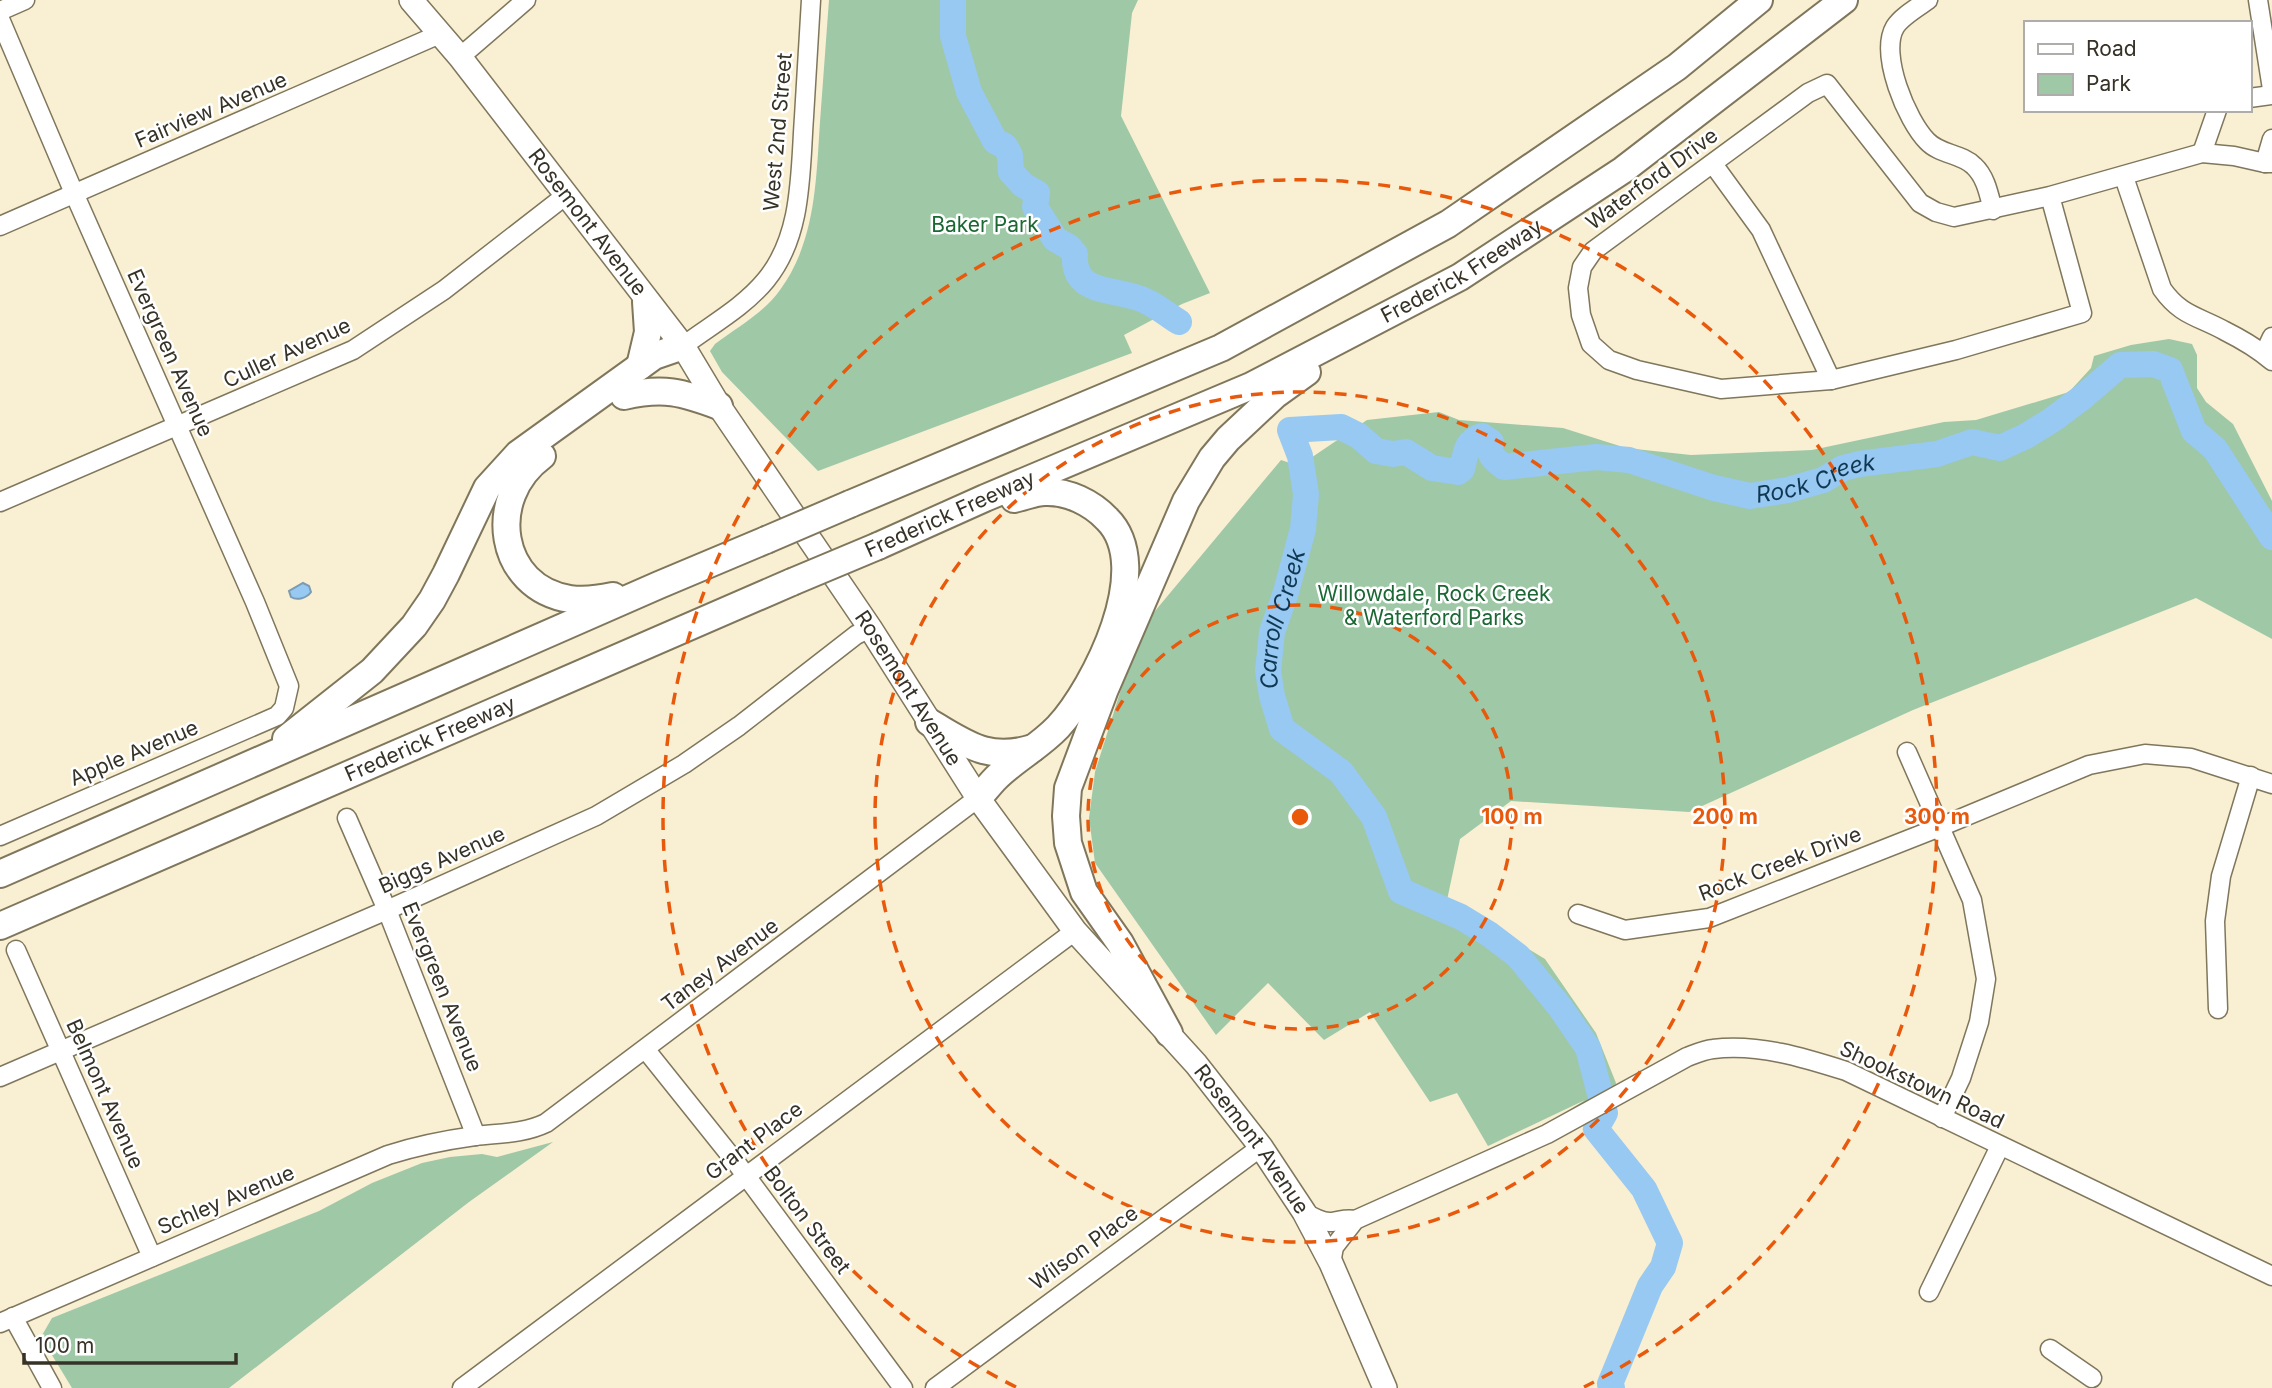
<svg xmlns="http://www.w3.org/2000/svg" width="2272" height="1388" viewBox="0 0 2272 1388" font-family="Inter,sans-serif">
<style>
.green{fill:#9fc8a7}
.water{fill:#97c9f2;stroke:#7a9cb5;stroke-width:2}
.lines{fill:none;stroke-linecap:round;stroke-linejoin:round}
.river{stroke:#97c9f2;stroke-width:26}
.minor-casing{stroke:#7f765c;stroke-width:21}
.major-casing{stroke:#7f765c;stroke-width:26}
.highway-casing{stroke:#7f765c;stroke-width:30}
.minor{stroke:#fff;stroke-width:18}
.major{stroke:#fff;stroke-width:23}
.highway{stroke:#fff;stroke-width:26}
.highway-bridge-casing{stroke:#7f765c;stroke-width:30;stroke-linecap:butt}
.highway-bridge{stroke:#fff;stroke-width:26}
.ring{fill:none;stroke:#e8590c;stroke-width:3.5;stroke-dasharray:12 9}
.labels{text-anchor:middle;stroke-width:5;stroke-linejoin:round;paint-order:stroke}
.street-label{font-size:21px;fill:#363227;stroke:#fff}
.park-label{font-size:21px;fill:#1b6835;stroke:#fff}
.water-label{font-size:23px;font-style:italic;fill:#103752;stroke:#fff}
.centre{fill:#e8590c;stroke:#fff;stroke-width:3.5}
.ring-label{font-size:21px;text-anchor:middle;font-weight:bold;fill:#e8590c;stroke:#fff;stroke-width:5;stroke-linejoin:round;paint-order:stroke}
</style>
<rect width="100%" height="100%" fill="#f9efd2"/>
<g class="green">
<path d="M829,0h309l-6,13 -11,103 89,177 -28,11 -58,31 8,18 -314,118 -96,-99 -12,-21 5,-7c21,-16 49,-31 65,-54 36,-49 36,-110 40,-168 3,-41 6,-81 9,-122z"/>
<polygon points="2169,339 2192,344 2197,355 2197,388 2206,402 2233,424 2272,501 2272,639 2196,598 1913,710 1689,812 1511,801 1460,839 1447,900 1545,959 1596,1033 1616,1083 1613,1097 1495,1157 1585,1100 1488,1146 1457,1093 1430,1102 1370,1012 1324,1040 1268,983 1216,1035 1095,863 1089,818 1095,772 1140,629 1281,460 1299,466 1367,420 1439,412 1459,420 1563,428 1626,448 1691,455 1812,450 1944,422 1976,420 2069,392 2091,368 2094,356 2131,345"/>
<polygon points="553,1142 469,1202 229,1388 72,1388 41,1337 52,1318 319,1211 372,1183 422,1163 450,1157 482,1154 497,1157"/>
</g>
<path class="water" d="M303,583l6,3 2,6c-4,6 -14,9 -20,5l-2,-6z"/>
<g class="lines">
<g class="river">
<path d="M953,0v36l16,56 26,49 10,5 5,9 1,17 12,13 14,8 -2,14 20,32 14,8 6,7c-3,41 38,34 66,45 14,5 25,15 38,23"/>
<path id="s1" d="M1612,1388l-2,-4 7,-17 33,-81 13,-19 7,-24 -26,-54 -48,-60 9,-16 -17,-65 -28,-41 -42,-51 -29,-22 -28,-17 -60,-26 -27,-74 -33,-45 -59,-43 -10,-33 -4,-25 4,-39 14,-40 17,-63 3,-35 -6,-38 -10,-26 51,-3 18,9 17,15 17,3 13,-2 26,16 26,4 4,-3c4,-15 3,-28 20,-33l9,6c-4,13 3,17 13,25l92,-10 33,3 85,28 36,8 38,-6 35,-10 20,-12 16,-4 78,-10 35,-12 28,6 26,-12 26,-16 32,-24 36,-31 33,-1 17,6 24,61 21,18 57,88"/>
</g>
<defs>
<g id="minor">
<path d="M1928,0c-10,7 -27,17 -33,27 -16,27 12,94 32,114 13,14 34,12 47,25 12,11 15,29 19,44"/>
<polyline points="2258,0 2272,89"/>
<polyline points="0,11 25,0"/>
<polyline points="0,19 74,193 255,602 289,686 284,708 277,716 0,836"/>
<polyline points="460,57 526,0"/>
<polyline points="2249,98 2272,95"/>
<polyline points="2202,153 2217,110"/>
<polyline points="2265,163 2272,139"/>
<polyline points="1713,164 1761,230 1831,380"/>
<path d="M2124,177l38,112c19,27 36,27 63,42 16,8 33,18 47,30"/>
<polyline points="2050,196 1954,217 1936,212 1920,203 1827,84 1808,93 1593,251 1582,267 1578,288 1581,315 1591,344 1609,360 1637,370 1721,389 1831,380 1956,350 2082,313 2050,196 2202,153 2234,156 2265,163 2272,163"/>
<polyline points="0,226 440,34"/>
<path d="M683,346c28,-21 61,-39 83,-66 37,-45 34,-108 38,-163 2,-39 5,-78 7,-117"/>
<polyline points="2264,354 2272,337"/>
<polyline points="0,502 353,350 444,290 565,196"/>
<polyline points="1907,752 1972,900 1986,979 1979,1022 1961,1078 1942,1118"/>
<polyline points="347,818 387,910 476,1136"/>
<polyline points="1578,914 1625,930 1709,918 1940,827 2089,765 2145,754 2191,758 2272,784"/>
<polyline points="16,950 152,1257"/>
<polyline points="2218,1009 2215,921 2221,876 2251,776"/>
<polyline points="646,1050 738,1165 903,1388"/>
<polyline points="0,1077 387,910 596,816 684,764 739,726 856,635 870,628"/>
<path d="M1304,1212c8,5 18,11 28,10 9,-1 13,-4 23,-2"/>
<path d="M1331,1263l3,-16 21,-27 192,-86 140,-77c8,-3 17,-7 26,-8 44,-6 92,9 133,22l426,205"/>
<polyline points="1929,1292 2000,1146"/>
<polyline points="13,1317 52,1388"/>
<path d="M0,1323l388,-168c28,-9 58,-15 87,-19 25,-3 48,-2 71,-13l432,-325"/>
<polyline points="2050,1349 2092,1378"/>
<polyline points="462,1388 1075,931"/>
<polyline points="935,1388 1261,1147"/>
</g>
<g id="major">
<path id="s2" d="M411,0l49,57 223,289 36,60 151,222 108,170 97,133 121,133 65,83 43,65 27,51 54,125"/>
</g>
<g id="highway">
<polyline points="640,366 648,332 646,302"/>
<path d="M624,396c39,-9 58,-4 95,10"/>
<path d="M542,456c-57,42 -44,132 28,143 15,2 29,0 43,-3"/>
<polyline points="850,504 1221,348 1448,224 1677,67 1759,0"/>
<path id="s3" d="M878,546l107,-48 266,-112 209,-109 163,-107 221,-170"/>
<path d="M929,722c38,22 59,40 104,26"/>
<polyline points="286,739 372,671 414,626 432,600 446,574 487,488 518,454 654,356 683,346"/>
<path d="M978,798c6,-6 12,-14 18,-20 19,-19 43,-31 62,-51 37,-40 98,-160 49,-208 -15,-16 -39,-28 -62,-27 -10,0 -21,5 -31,7"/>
<polyline points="0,874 659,585 766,540"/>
<path id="s4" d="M0,926l792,-344"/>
<polyline points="1169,1033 1120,943 1084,892 1068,843 1066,816 1068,788 1105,689 1186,501 1212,458 1228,439 1275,395 1307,372"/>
</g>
</defs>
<use href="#minor" class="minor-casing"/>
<use href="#major" class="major-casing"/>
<use href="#highway" class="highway-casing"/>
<use href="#minor" class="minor"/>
<use href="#major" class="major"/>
<use href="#highway" class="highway"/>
<defs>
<g id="highway-bridge">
<polyline points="766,540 850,504"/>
<polyline points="792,582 878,546"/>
</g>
</defs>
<use href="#highway-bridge" class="highway-bridge-casing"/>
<use href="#highway-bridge" class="highway-bridge"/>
</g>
<g class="ring">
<circle cx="1300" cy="817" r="212"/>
<circle cx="1300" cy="817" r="425"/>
<path d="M1016 1387A637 637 0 1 1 1584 1387"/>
</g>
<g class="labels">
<g class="street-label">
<text transform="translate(211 110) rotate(-23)" y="7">Fairview Avenue</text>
<text transform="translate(778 132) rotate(-85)" y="7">West 2nd Street</text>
<text transform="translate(1652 179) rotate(-36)" y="7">Waterford Drive</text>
<text dy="7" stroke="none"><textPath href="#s2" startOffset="284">Rosemont Avenue</textPath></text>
<text dy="7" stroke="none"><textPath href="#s3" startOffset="646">Frederick Freeway</textPath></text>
<text transform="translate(170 353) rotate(66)" y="7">Evergreen Avenue</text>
<text transform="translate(287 353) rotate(-25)" y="7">Culler Avenue</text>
<text transform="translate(950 514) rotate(-24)" y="7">Frederick Freeway</text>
<text dy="7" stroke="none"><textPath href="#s2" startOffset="850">Rosemont Avenue</textPath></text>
<text dy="7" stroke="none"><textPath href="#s4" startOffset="469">Frederick Freeway</textPath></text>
<text transform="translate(134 753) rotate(-23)" y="7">Apple Avenue</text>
<text transform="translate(442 860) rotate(-24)" y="7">Biggs Avenue</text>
<text transform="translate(1780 864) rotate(-21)" y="7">Rock Creek Drive</text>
<text transform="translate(720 965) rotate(-37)" y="7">Taney Avenue</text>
<text transform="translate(442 987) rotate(68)" y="7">Evergreen Avenue</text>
<text transform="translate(1922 1085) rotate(25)" y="7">Shookstown Road</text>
<text transform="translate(105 1094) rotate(66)" y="7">Belmont Avenue</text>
<text dy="7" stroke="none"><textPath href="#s2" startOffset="1418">Rosemont Avenue</textPath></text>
<text transform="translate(754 1141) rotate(-37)" y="7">Grant Place</text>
<text transform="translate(226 1200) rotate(-23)" y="7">Schley Avenue</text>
<text transform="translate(807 1220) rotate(53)" y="7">Bolton Street</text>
<text transform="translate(1084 1248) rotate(-36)" y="7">Wilson Place</text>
</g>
<g class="park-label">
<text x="985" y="232">Baker Park</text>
<text x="1434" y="601">Willowdale, Rock Creek<tspan x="1434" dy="24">&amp; Waterford Parks</tspan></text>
</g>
<g class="water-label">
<text dy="8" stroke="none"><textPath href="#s1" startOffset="1736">Rock Creek</textPath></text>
<text dy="8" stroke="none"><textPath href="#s1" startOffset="952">Carroll Creek</textPath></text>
</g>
</g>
<circle cx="1300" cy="817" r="10" class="centre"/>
<g class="ring-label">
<text x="1512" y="824">100 m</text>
<text x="1725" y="824">200 m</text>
<text x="1937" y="824">300 m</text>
</g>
<rect x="2024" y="21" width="228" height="91" fill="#ffffff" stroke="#afada9" stroke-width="2"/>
<rect x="2038" y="44" width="35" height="10" fill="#ffffff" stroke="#afada9" stroke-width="2"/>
<text x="2086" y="56" font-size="21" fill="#363227">Road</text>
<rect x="2038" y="74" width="35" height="21" fill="#9fc8a7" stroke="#afada9" stroke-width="2"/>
<text x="2086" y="91" font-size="21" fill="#363227">Park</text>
<path d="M24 1353v10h212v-10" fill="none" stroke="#363227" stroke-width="3.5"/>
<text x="35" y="1353" font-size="21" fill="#363227" stroke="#ffffff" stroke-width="5" paint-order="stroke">100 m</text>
</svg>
